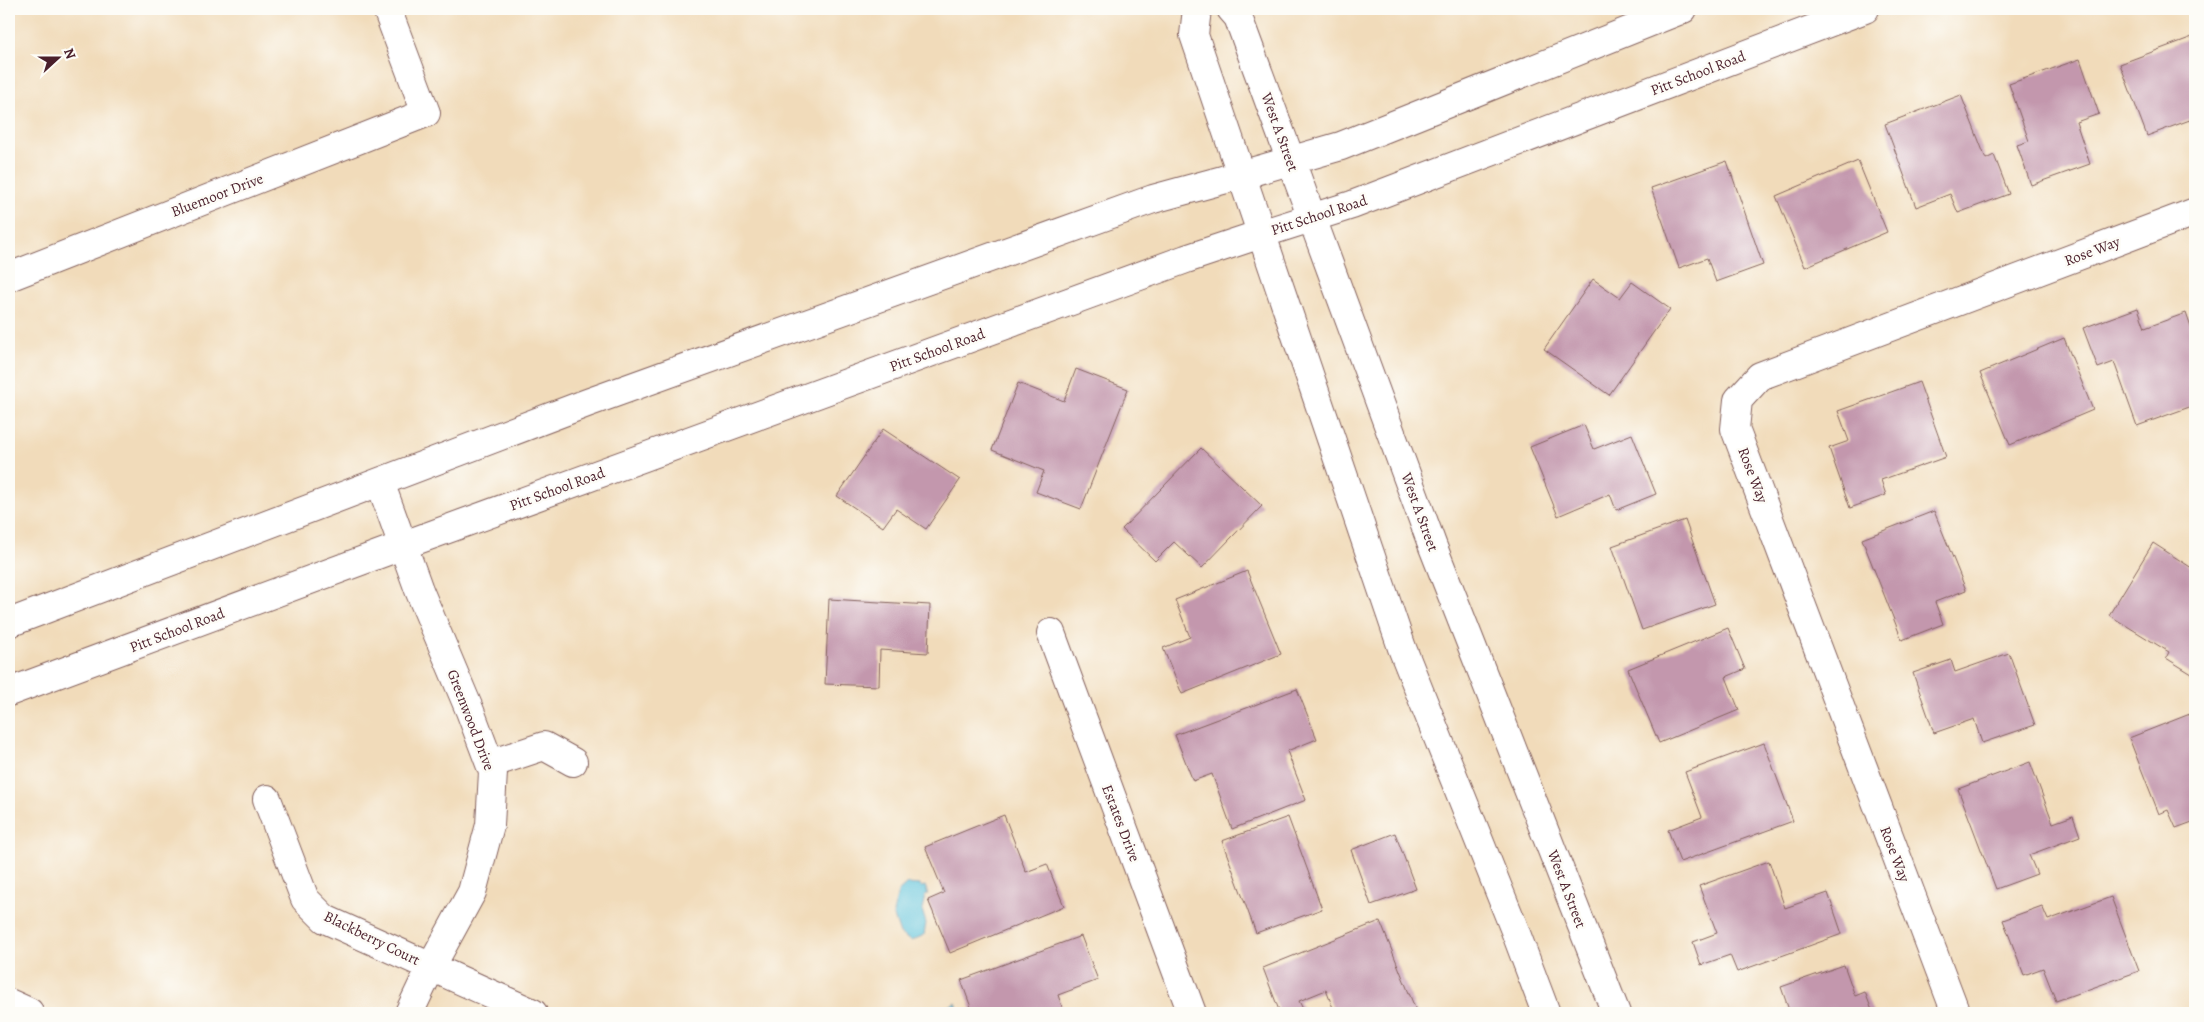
<svg xmlns="http://www.w3.org/2000/svg" width="2204" height="1022" font-family="Alegreya,serif">
<style>
.water{fill:#5dc3db;stroke:#547183}
.building{fill:#c397ad}
.lines{fill:none;stroke-linecap:round;stroke-linejoin:round}
.minor-casing{stroke:#84615d;stroke-width:30}
.major-casing{stroke:#84615d;stroke-width:30}
.minor{stroke:#fff;stroke-width:28}
.major{stroke:#fff;stroke-width:28}
.labels{text-anchor:middle;dominant-baseline:central;stroke-width:5;stroke-linejoin:round;paint-order:stroke}
.street-label{font-size:15px;fill:#4a1f2b;stroke:#fdfcf7}
</style>
<rect width="100%" height="100%" fill="#fdfcf7"/>
<filter id="ink" filterUnits="userSpaceOnUse"><feTurbulence type="fractalNoise" baseFrequency=".02" numOctaves="2"/><feDisplacementMap in="SourceGraphic" scale="10" xChannelSelector="R" yChannelSelector="G"/><feConvolveMatrix kernelMatrix="1 2 1 2 8 2 1 2 1" color-interpolation-filters="sRGB"/></filter>
<filter id="wash" filterUnits="userSpaceOnUse"><feTurbulence type="fractalNoise" baseFrequency=".0096" numOctaves="4" result="noise"/><feDisplacementMap in="SourceGraphic" scale="20" xChannelSelector="R" yChannelSelector="G"/><feGaussianBlur stdDeviation="1.12" result="paint"/><feColorMatrix in="noise" values="0 0 0 0 0 0 0 0 0 0 0 0 0 0 0 0 0 1.4 0 .05"/><feComposite in="paint" operator="in"/></filter>
<g filter="url(#wash)">
<rect width="100%" height="100%" fill="#f1dbba"/>
<path class="water" d="M907,884L920,885L921,887L925,886L928,894L925,895L922,910L926,923L924,935L911,941L900,934L893,913L898,892Z
M956,1003L960,1013H932Z"/>
<g id="blocks">
<path class="building" d="M2195,36V118L2147,136L2120,64Z
M2080,59L2099,114L2076,122L2090,164L2031,185L2017,145L2029,141L2009,84Z
M1961,95L1986,159L1994,155L2009,194L1958,213L1950,194L1916,207L1885,124Z
M1727,161L1763,265L1716,282L1707,258L1679,268L1651,188Z
M1858,161L1887,232L1805,267L1776,196Z
M1593,279L1620,298L1632,282L1670,309L1609,395L1544,349Z
M2138,308L2145,328L2186,313L2195,339V405L2137,426L2114,362L2098,368L2083,328Z
M2064,338L2093,410L2010,445L1980,373Z
M1076,369L1128,389L1081,509L1036,492L1044,471L992,450L1018,383L1064,401Z
M1919,382L1946,457L1881,480L1886,495L1850,508L1829,448L1849,441L1838,411Z
M1584,425L1594,449L1632,434L1656,494L1616,510L1610,494L1558,516L1530,447Z
M883,429L960,480L926,529L896,509L883,527L837,496Z
M1201,448L1262,506L1202,568L1174,542L1155,561L1122,529Z
M1934,511L1966,590L1935,602L1943,624L1902,640L1862,539Z
M1685,520L1715,604L1642,630L1612,546Z
M2153,543L2195,570V676L2166,658L2169,652L2109,615Z
M1247,571L1281,654L1182,694L1163,648L1190,637L1175,600Z
M829,599L930,605L928,653L880,650L879,686L825,684Z
M1728,628L1745,669L1726,677L1739,710L1659,743L1628,669Z
M2009,653L2035,725L1982,743L1974,719L1934,733L1913,673L1951,660L1955,672Z
M1297,689L1317,739L1287,751L1306,800L1232,829L1212,774L1193,781L1175,735Z
M2195,712V821L2176,828L2168,810L2159,814L2129,738Z
M1764,743L1793,821L1680,862L1668,830L1702,817L1685,772Z
M2030,762L2053,823L2073,816L2080,836L2029,855L2037,874L1996,889L1958,789Z
M1004,815L1026,872L1047,864L1064,906L950,953L928,900L944,893L925,847Z
M1288,817L1322,909L1256,933L1222,841Z
M1395,833L1416,889L1371,905L1351,850Z
M1769,861L1785,908L1828,893L1842,934L1737,972L1730,955L1701,965L1693,942L1717,933L1699,886Z
M2111,897L2139,971L2056,1001L2043,968L2024,975L2003,920L2042,906L2048,920Z
M1380,921L1417,1013H1335L1326,990L1299,1001L1305,1013H1280L1263,968Z
M1081,936L1098,980L1058,995L1064,1013H973L961,980Z
M1844,965L1855,996L1865,992L1873,1013H1790L1781,987Z
M2142,1009L2143,1013H2132Z"/>
</g>
</g>
<g filter="url(#ink)">
<use href="#blocks" fill-opacity="0" stroke="#84615d" stroke-width="1"/>
<g class="lines">
<defs>
<path id="minor" d="M9,277L426,113L387,9
M380,482L419,590L470,711L493,772L490,825L472,892L431,967L409,1013
M9,623L587,403L1153,199L1241,175
M1051,633L1192,1013
M9,692L404,545L1186,259L1261,234
M490,764L544,746L573,762
M267,799L305,899L325,919L533,1013
M9,1003L29,1012
M1956,1013L1735,429L1738,400L1760,376L2195,212"/>
<path id="major" d="M1197,9L1194,35L1402,648L1514,928L1546,1013
M1231,9L1238,17L1433,547L1616,1013
M1241,175L1341,146L1683,9
M1261,234L1352,205L1865,9"/>
</defs>
<use href="#minor" class="minor-casing"/>
<use href="#major" class="major-casing"/>
<use href="#minor" class="minor"/>
<use href="#major" class="major"/>
</g>
</g>
<g class="labels">
<g class="street-label">
<text transform="translate(1698 73) rotate(-21)">Pitt School Road</text>
<text transform="translate(1280 132) rotate(70)">West A Street</text>
<text transform="translate(217 195) rotate(-21)">Bluemoor Drive</text>
<text transform="translate(1319 215) rotate(-18)">Pitt School Road</text>
<text transform="translate(2092 251) rotate(-21)">Rose Way</text>
<text transform="translate(937 350) rotate(-20)">Pitt School Road</text>
<text transform="translate(1753 475) rotate(69)">Rose Way</text>
<text transform="translate(557 489) rotate(-20)">Pitt School Road</text>
<text transform="translate(1420 512) rotate(70)">West A Street</text>
<text transform="translate(177 630) rotate(-21)">Pitt School Road</text>
<text transform="translate(471 720) rotate(69)">Greenwood Drive</text>
<text transform="translate(1121 823) rotate(69)">Estates Drive</text>
<text transform="translate(1895 854) rotate(69)">Rose Way</text>
<text transform="translate(1567 889) rotate(69)">West A Street</text>
<text transform="translate(372 938) rotate(26)">Blackberry Court</text>
</g>
</g>
<rect width="2204" height="1022" fill="none" stroke="#fdfcf7" stroke-width="30"/>
<g transform="translate(58 58) rotate(69)" stroke="#fdfcf7" stroke-width="4" paint-order="stroke">
<path d="M0-4L9 19L0 12L-9 19Z" fill="#4a1f2b"/>
<text y="-8" font-size="14" font-weight="bold" text-anchor="middle" fill="#4a1f2b">N</text>
</g>
</svg>
